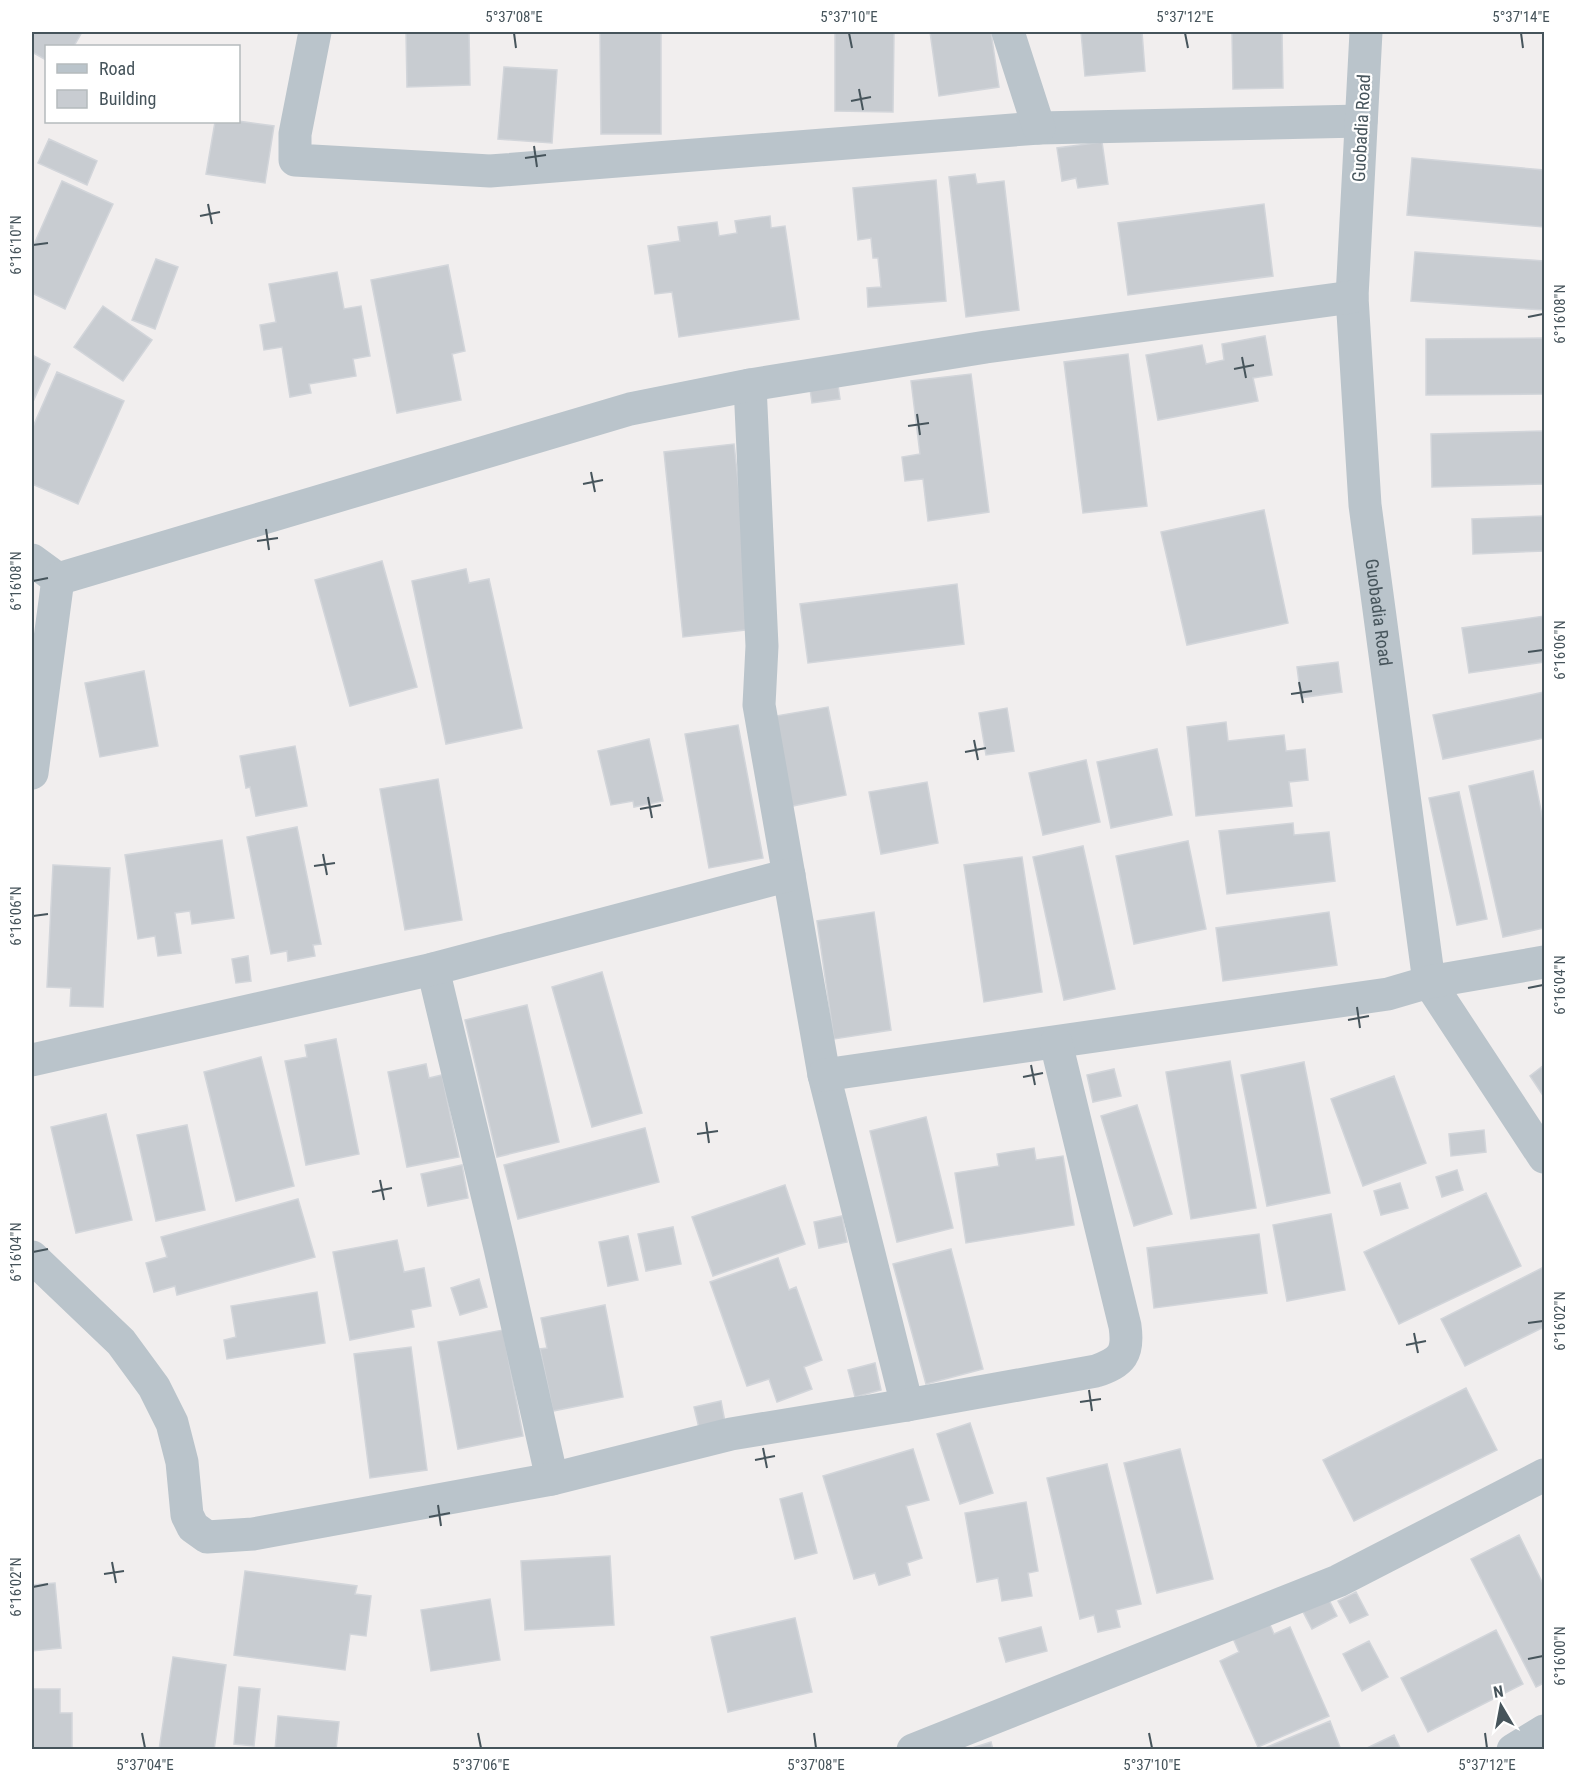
<svg xmlns="http://www.w3.org/2000/svg" width="1576" height="1781" font-family="'Roboto Condensed',sans-serif">
<style>
.building{fill:#c8ccd1;stroke:#d2d5da;stroke-width:1.5}
.lines{fill:none;stroke-linecap:round;stroke-linejoin:round}
.minor{stroke:#bac4cb;stroke-width:33}
.ticks{fill:none;stroke:#46545b;stroke-width:2}
.labels{text-anchor:middle;dominant-baseline:central;stroke-width:4.5;stroke-linejoin:round;paint-order:stroke}
.street-label{font-size:18px;fill:#46545b;stroke:#fff}
.neatline{fill:none;stroke:#46545b;stroke-width:2}
.ticks-label{font-size:15px;text-anchor:middle;fill:#46545b}
</style>
<rect width="100%" height="100%" fill="#f1eeee"/>
<path class="building" d="M32,32H82L74,46H46V60L32,52Z
M406,32H469L470,85L407,87Z
M600,32H661V134H601Z
M835,32H894L893,112L835,111Z
M930,32H991L999,87L939,96Z
M1081,32H1142L1145,71L1085,76Z
M1232,32H1282L1283,88L1233,89Z
M504,67L557,70L552,143L498,139Z
M238,121L274,126L265,183L206,174L215,122Z
M49,139L97,161L87,185L38,163Z
M1102,142L1108,184L1078,188L1076,178L1062,181L1057,148Z
M1412,158L1544,170V227L1407,215Z
M975,174L977,184L1004,181L1019,310L966,317L949,177Z
M936,180L946,301L868,307L867,288L881,287L878,258H873L871,238L858,240L853,188Z
M62,181L113,204L65,309L32,293V249Z
M1264,204L1273,276L1128,295L1118,223Z
M770,216L771,228L785,226L799,319L679,337L672,292L655,294L648,246L680,241L678,227L717,222L719,236L737,233L735,221Z
M1415,252L1544,261V310L1411,301Z
M156,259L178,267L155,329L132,320Z
M448,265L465,351L452,354L461,400L397,413L371,280Z
M337,272L344,309L361,306L370,356L353,359L356,376L309,384L311,393L290,397L282,347L264,350L260,325L276,322L269,284Z
M103,306L152,340L123,381L74,347Z
M1265,336L1272,375L1253,378L1258,401L1158,420L1146,355L1202,345L1206,364L1224,360L1222,344Z
M1544,338V394L1426,395V339Z
M1128,354L1147,506L1083,513L1064,362Z
M32,355L50,364L32,404Z
M57,372L124,401L78,504L32,484V429Z
M971,374L989,512L928,521L923,479L905,481L902,457L920,454L911,381Z
M837,378L840,399L812,403L809,382Z
M1544,431V484L1432,487L1431,434Z
M734,444L754,629L683,637L664,452Z
M1264,510L1288,623L1187,645L1161,532Z
M1544,516V551L1473,554L1472,519Z
M382,561L417,687L350,706L315,580Z
M466,569L469,583L489,579L522,728L446,744L412,581Z
M957,584L964,644L808,663L800,604Z
M1544,616V662L1469,673L1462,628Z
M1338,662L1342,692L1301,698L1297,667Z
M144,671L158,746L100,757L85,683Z
M1544,692V738L1443,759L1433,715Z
M828,707L846,795L788,807L770,717Z
M1007,708L1014,751L986,755L979,713Z
M1226,722L1228,741L1284,735L1286,751L1305,749L1308,780L1289,782L1292,806L1196,816L1187,727Z
M738,725L763,858L709,868L685,734Z
M649,739L663,801L634,807L633,801L611,805L598,751Z
M295,746L307,806L256,816L250,787L246,788L240,756Z
M1157,749L1172,815L1111,828L1097,762Z
M1086,760L1100,822L1043,835L1029,773Z
M1533,771L1544,825V928L1503,937L1469,786Z
M438,779L462,920L405,930L380,789Z
M927,782L938,843L881,854L869,792Z
M1459,792L1487,919L1457,925L1429,798Z
M1293,823L1294,835L1329,832L1335,881L1227,894L1219,831Z
M297,827L321,944L313,945L315,956L288,961L287,951L271,954L247,837Z
M222,840L234,918L192,924L190,911L175,913L181,953L158,956L155,936L138,939L125,855Z
M1188,841L1206,929L1134,944L1116,856Z
M1083,846L1115,989L1064,1000L1033,857Z
M1022,857L1042,992L984,1002L964,865Z
M53,865L110,868L103,1007L70,1006L71,988L47,987Z
M874,912L891,1030L834,1039L817,921Z
M1329,912L1337,965L1223,981L1216,928Z
M248,956L251,981L236,983L232,959Z
M602,972L642,1113L592,1127L552,987Z
M527,1005L559,1142L497,1157L465,1020Z
M336,1039L359,1154L306,1165L285,1061L307,1057L305,1045Z
M261,1057L294,1186L236,1201L204,1072Z
M1230,1061L1256,1208L1191,1219L1166,1072Z
M1304,1062L1330,1193L1267,1206L1241,1075Z
M426,1064L429,1078L442,1075L459,1157L407,1167L388,1072Z
M1544,1065V1097L1530,1076Z
M1114,1069L1121,1096L1093,1102L1087,1075Z
M1394,1076L1426,1163L1363,1186L1331,1099Z
M1137,1105L1172,1214L1134,1226L1101,1116Z
M106,1114L132,1220L76,1233L51,1127Z
M926,1117L953,1228L897,1242L870,1131Z
M187,1125L205,1210L156,1221L137,1135Z
M645,1128L659,1182L518,1219L504,1165Z
M1484,1130L1486,1152L1451,1156L1449,1134Z
M1034,1148L1036,1160L1063,1156L1074,1225L966,1243L955,1173L999,1166L997,1154Z
M462,1165L468,1198L428,1206L421,1174Z
M1457,1170L1463,1190L1442,1197L1436,1177Z
M1400,1183L1408,1208L1381,1215L1374,1191Z
M785,1185L805,1244L713,1276L692,1217Z
M1486,1193L1521,1266L1399,1324L1364,1252Z
M298,1199L315,1257L177,1295L175,1286L154,1292L146,1263L167,1257L161,1237Z
M1331,1214L1345,1290L1287,1301L1273,1225Z
M842,1216L847,1242L819,1248L814,1222Z
M673,1227L681,1264L646,1271L638,1234Z
M1259,1234L1267,1293L1154,1308L1147,1248Z
M628,1236L638,1280L608,1286L599,1242Z
M397,1240L404,1272L424,1268L431,1306L411,1310L414,1327L350,1340L333,1252Z
M951,1249L983,1369L926,1384L893,1264Z
M778,1258L789,1290L796,1287L822,1360L804,1367L812,1389L777,1402L769,1379L747,1386L710,1282Z
M1544,1267V1327L1465,1366L1441,1319Z
M479,1279L487,1307L460,1315L451,1288Z
M317,1292L325,1343L227,1359L224,1340L236,1337L231,1306Z
M605,1305L623,1397L553,1411L540,1349L547,1348L541,1318Z
M503,1330L523,1436L458,1449L438,1342Z
M411,1347L427,1470L370,1478L354,1354Z
M875,1363L881,1390L855,1397L848,1370Z
M1466,1388L1497,1450L1354,1521L1323,1460Z
M721,1401L725,1422L699,1428L694,1407Z
M970,1423L993,1493L960,1504L937,1434Z
M913,1449L929,1500L906,1506L922,1558L907,1563L910,1575L879,1585L875,1573L854,1579L823,1476Z
M1180,1449L1213,1579L1157,1593L1124,1463Z
M1107,1464L1141,1604L1116,1610L1120,1627L1098,1632L1094,1615L1080,1619L1047,1478Z
M802,1493L817,1553L795,1559L780,1499Z
M1026,1502L1038,1571L1028,1573L1032,1596L1002,1601L998,1578L977,1582L965,1513Z
M1519,1535L1544,1586V1683L1536,1687L1471,1559Z
M610,1556L614,1625L525,1630L521,1561Z
M245,1571L357,1586L355,1594L371,1596L366,1636L350,1634L345,1670L234,1655Z
M55,1583L61,1648L32,1651V1585Z
M1325,1592L1337,1616L1312,1629L1299,1604Z
M1356,1592L1368,1615L1350,1623L1338,1601Z
M490,1599L500,1660L431,1671L421,1610Z
M795,1618L812,1692L728,1712L711,1637Z
M1267,1618L1274,1634L1290,1627L1329,1716L1258,1747L1220,1661L1239,1652L1231,1634Z
M1041,1627L1047,1651L1006,1662L999,1638Z
M1496,1630L1523,1684L1428,1732L1401,1678Z
M1369,1641L1388,1677L1362,1691L1343,1654Z
M173,1657L226,1665L214,1750H159Z
M239,1687L260,1689L254,1746L234,1744Z
M32,1689H60V1713H72V1750H32Z
M278,1716L339,1722L336,1750H275Z
M1330,1721L1341,1750H1260Z
M1394,1735L1401,1750H1363Z
M991,1742L993,1750H966Z"/>
<g class="lines">
<g class="minor">
<path d="M315,32L295,134V160L490,171L1039,128L1361,121"/>
<path d="M1008,32L1039,128"/>
<path id="s1" d="M1366,32L1352,297L1365,505L1429,982L1544,1157"/>
<path d="M750,385L762,646L759,705L824,1075L907,1405"/>
<path d="M32,560L58,579"/>
<path d="M32,773L58,579L630,409L750,385L986,347L1352,297"/>
<path d="M433,969L500,1248L552,1479"/>
<path d="M32,1060L433,969L789,875"/>
<path d="M824,1075L1388,994L1429,982L1544,962"/>
<path d="M32,1257L121,1342L154,1387L172,1423L182,1462L187,1515L193,1527L207,1537L253,1534L552,1479L731,1434L907,1405L1096,1371C1122,1362 1129,1354 1125,1326L1056,1043"/>
<path d="M913,1750L1338,1581L1544,1475"/>
<path d="M1513,1750L1544,1731"/>
</g>
</g>
<path class="ticks" d="M514,33L516,48M849,33L852,48M1185,33L1188,48M1521,33L1523,48M859,89L863,110M851,101L871,97M534,146L537,167M525,158L546,155M208,204L212,224M200,216L220,212M33,245L48,243M1528,317L1543,314M1242,357L1246,378M1234,369L1254,365M917,414L920,435M908,426L929,423M591,472L595,492M583,484L603,480M266,529L269,550M257,541L278,538M33,581L48,578M1528,652L1543,650M1299,682L1303,703M1291,694L1312,691M974,740L978,760M965,752L986,748M648,797L652,818M640,809L661,805M323,854L327,875M314,866L335,863M33,916L48,914M1528,988L1543,985M1357,1007L1360,1028M1348,1020L1369,1016M1031,1065L1035,1085M1023,1077L1043,1073M706,1122L709,1143M697,1134L718,1131M380,1180L384,1200M372,1192L392,1188M33,1252L48,1249M1528,1323L1543,1321M1414,1333L1418,1353M1406,1345L1426,1341M1089,1390L1092,1411M1080,1402L1101,1399M763,1448L767,1468M755,1460L775,1456M438,1505L441,1526M429,1517L450,1513M112,1562L116,1583M104,1574L124,1571M33,1587L48,1584M1528,1659L1543,1656M142,1733L145,1748M478,1733L481,1748M814,1733L816,1748M1149,1733L1152,1748M1485,1733L1487,1748"/>
<g class="labels">
<g class="street-label">
<text transform="translate(1361 128) rotate(-87)">Guobadia Road</text>
<text stroke="none"><textPath href="#s1" startOffset="582">Guobadia Road</textPath></text>
</g>
</g>
<rect width="1576" height="1781" fill="none" stroke="#ffffff" stroke-width="66"/>
<rect x="45" y="45" width="195" height="78" fill="#ffffff" stroke="#b5bbbd" stroke-width="1.5"/>
<rect x="57" y="64" width="30" height="9" fill="#bac4cb" stroke="#b5bbbd" stroke-width="1.5"/>
<text x="99" y="75" font-size="18" fill="#46545b">Road</text>
<rect x="57" y="90" width="30" height="18" fill="#c8ccd1" stroke="#b5bbbd" stroke-width="1.5"/>
<text x="99" y="105" font-size="18" fill="#46545b">Building</text>
<g transform="translate(1501 1706) rotate(350)" stroke="#ffffff" stroke-width="4.5" paint-order="stroke">
<path d="M0-4.5L10 22L0 15L-10 22Z" fill="#46545b"/>
<text y="-9" font-size="16" font-weight="bold" text-anchor="middle" fill="#46545b">N</text>
</g>
<rect x="33" y="33" width="1510" height="1715" class="neatline"/>
<g class="ticks-label">
<text x="514" y="22">5°37'08"E</text>
<text x="849" y="22">5°37'10"E</text>
<text x="1185" y="22">5°37'12"E</text>
<text x="1521" y="22">5°37'14"E</text>
<text transform="translate(16 245) rotate(-90)" y="5">6°16'10"N</text>
<text transform="translate(1560 314) rotate(-90)" y="5">6°16'08"N</text>
<text transform="translate(16 581) rotate(-90)" y="5">6°16'08"N</text>
<text transform="translate(1560 650) rotate(-90)" y="5">6°16'06"N</text>
<text transform="translate(16 916) rotate(-90)" y="5">6°16'06"N</text>
<text transform="translate(1560 985) rotate(-90)" y="5">6°16'04"N</text>
<text transform="translate(16 1252) rotate(-90)" y="5">6°16'04"N</text>
<text transform="translate(1560 1321) rotate(-90)" y="5">6°16'02"N</text>
<text transform="translate(16 1587) rotate(-90)" y="5">6°16'02"N</text>
<text transform="translate(1560 1656) rotate(-90)" y="5">6°16'00"N</text>
<text x="145" y="1770">5°37'04"E</text>
<text x="481" y="1770">5°37'06"E</text>
<text x="816" y="1770">5°37'08"E</text>
<text x="1152" y="1770">5°37'10"E</text>
<text x="1487" y="1770">5°37'12"E</text>
</g>
</svg>
